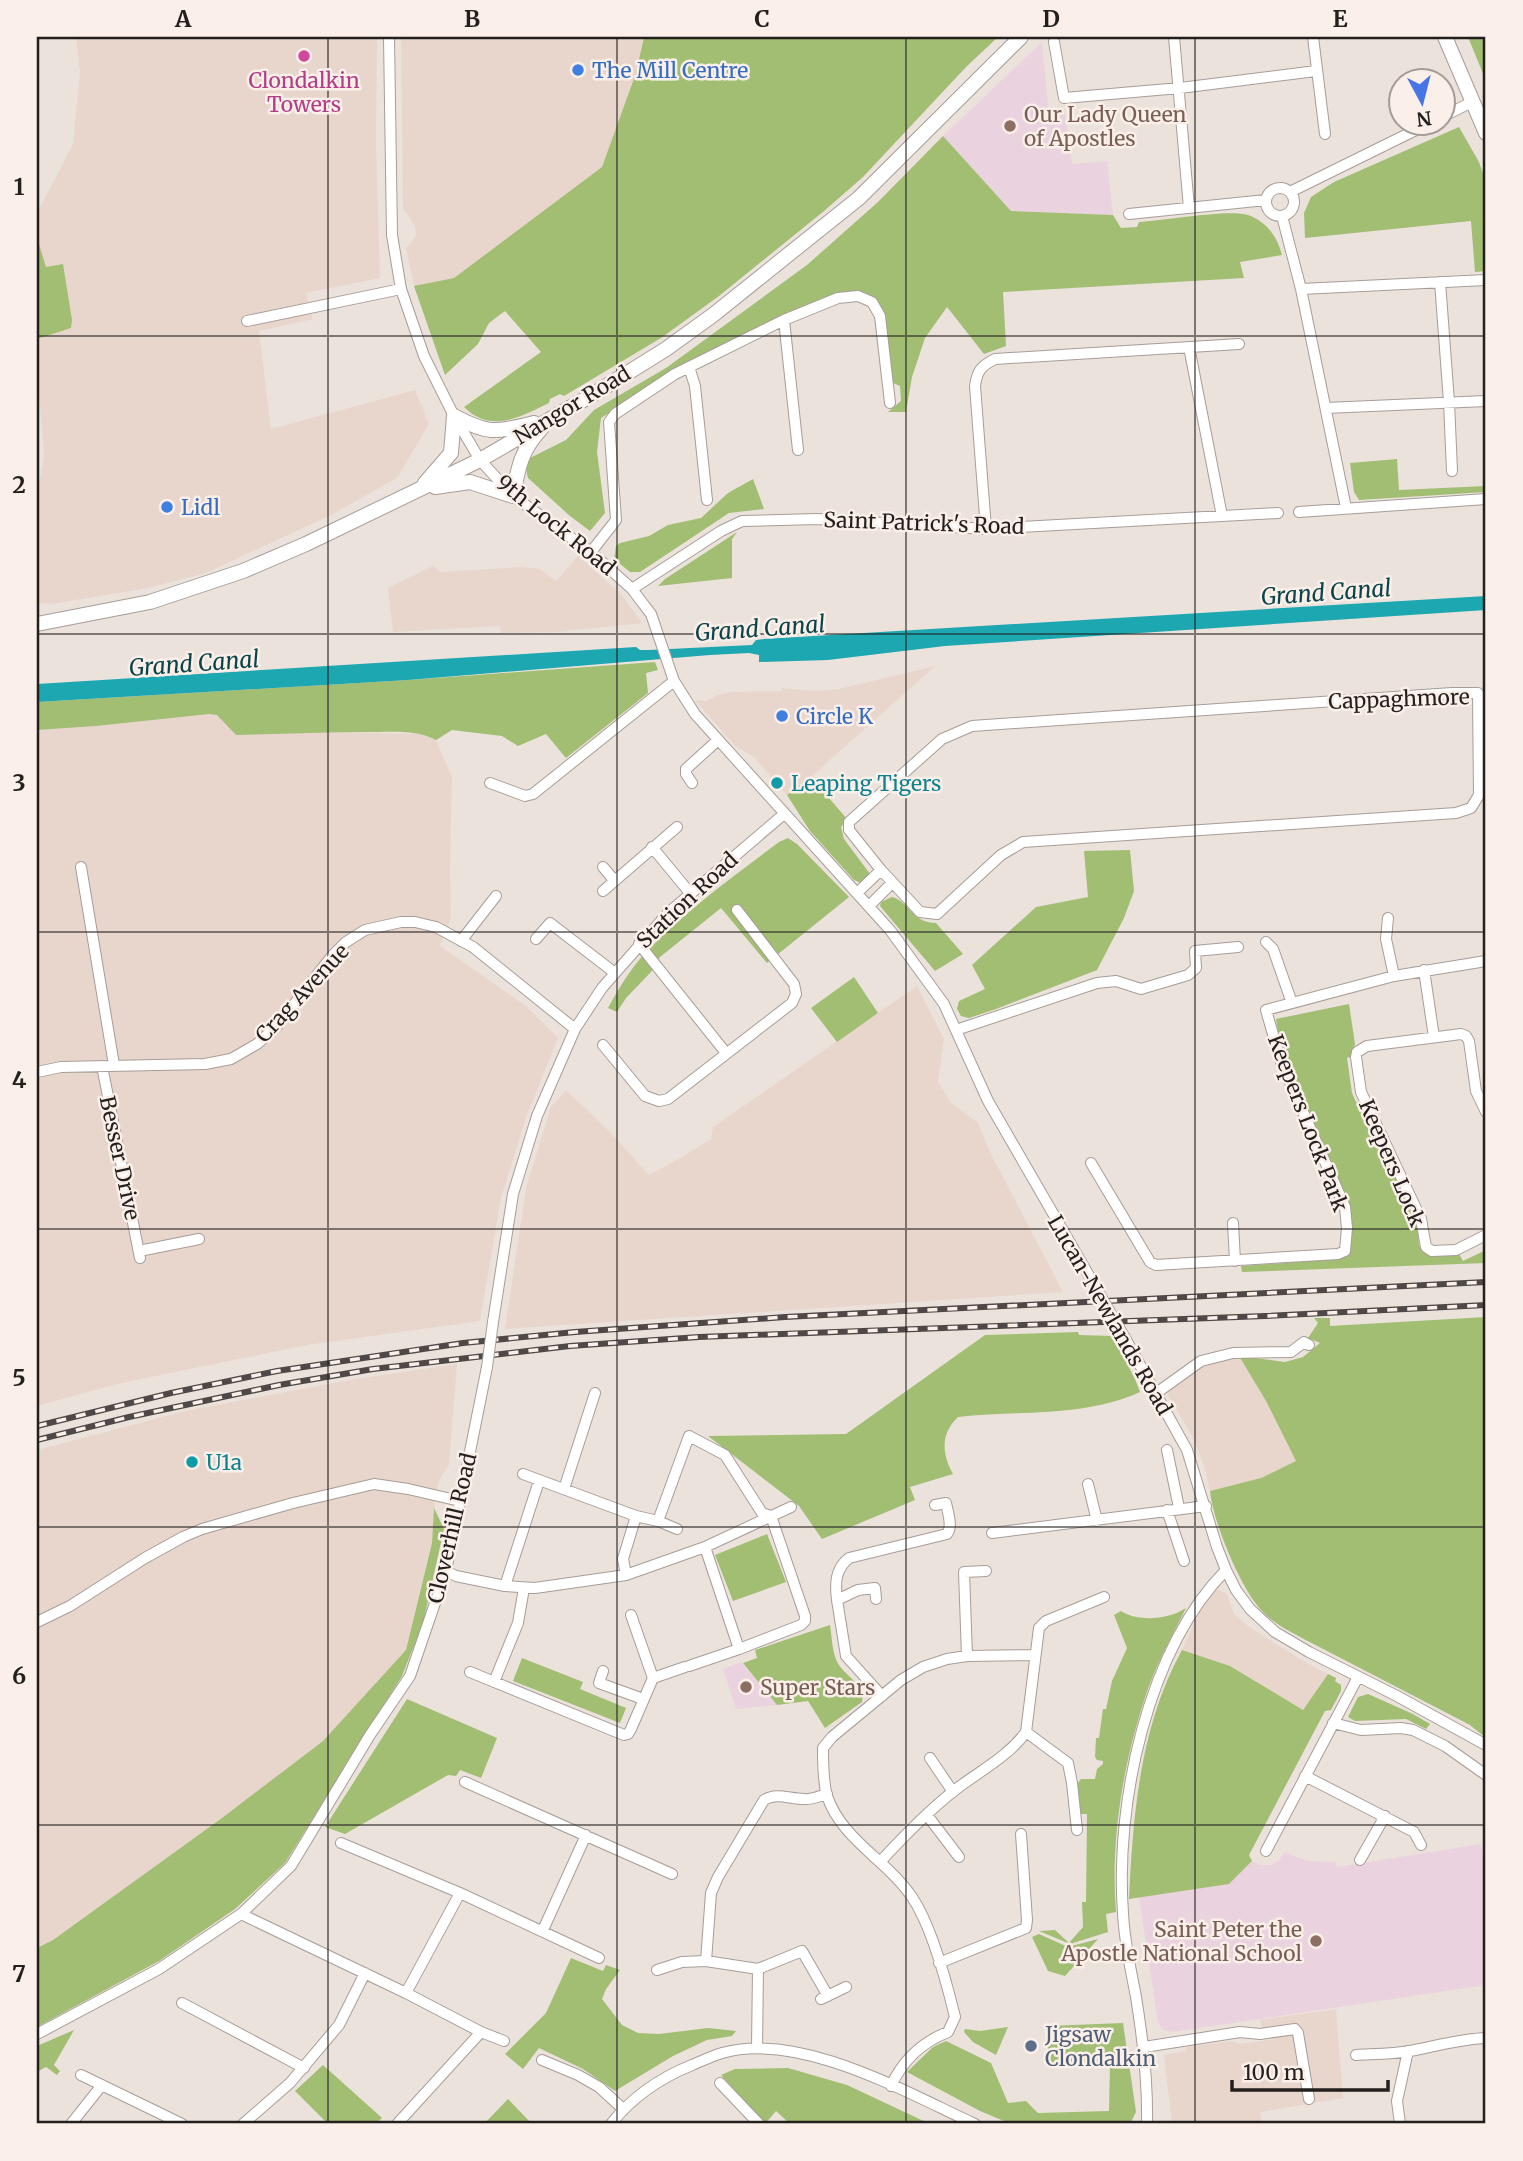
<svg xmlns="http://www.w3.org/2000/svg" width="1523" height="2161" font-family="Merriweather,serif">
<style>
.built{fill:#e8d6cd}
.education{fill:#ead3de}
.green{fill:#a1be73}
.water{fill:#1ca7b1}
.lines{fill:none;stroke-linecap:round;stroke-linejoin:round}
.minor-casing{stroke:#a79d98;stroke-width:12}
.major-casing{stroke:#a79d98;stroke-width:16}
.minor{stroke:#fff;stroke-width:10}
.major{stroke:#fff;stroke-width:14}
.rail-casing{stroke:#4e4946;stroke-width:6}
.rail{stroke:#faefe9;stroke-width:3.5;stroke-dasharray:10;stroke-linecap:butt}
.minor-bridge-casing{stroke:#a79d98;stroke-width:12;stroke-linecap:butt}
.minor-bridge{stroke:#fff;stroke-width:10}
.grid{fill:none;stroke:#231f1d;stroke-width:2;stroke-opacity:0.55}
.hotel-dot{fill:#d1479c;stroke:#faefe9;stroke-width:2.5}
.shop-dot{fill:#3f7fe0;stroke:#faefe9;stroke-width:2.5}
.education-dot{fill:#8d6e63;stroke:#faefe9;stroke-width:2.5}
.culture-dot{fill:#0f9aa8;stroke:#faefe9;stroke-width:2.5}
.service-dot{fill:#5c6f8a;stroke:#faefe9;stroke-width:2.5}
.labels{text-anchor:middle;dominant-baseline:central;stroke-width:5;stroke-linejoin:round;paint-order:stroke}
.shop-label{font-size:21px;fill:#366cbe;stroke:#faefe9;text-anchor:start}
.hotel-label{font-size:21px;fill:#b23c85;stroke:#faefe9}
.education-label{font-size:21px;fill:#785e54;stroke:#faefe9;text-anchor:start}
.street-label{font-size:21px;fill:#231f1d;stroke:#faefe9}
.culture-label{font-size:21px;fill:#0d838f;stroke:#faefe9;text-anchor:start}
.service-label{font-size:21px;fill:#4e5e75;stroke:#faefe9;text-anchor:start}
.water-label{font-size:23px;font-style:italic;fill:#0c4549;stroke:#faefe9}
.neatline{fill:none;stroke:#231f1d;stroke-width:2.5}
.grid-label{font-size:23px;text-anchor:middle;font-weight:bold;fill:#231f1d}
</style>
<rect width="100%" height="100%" fill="#ece2dc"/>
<path class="built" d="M76,37H377L376,141L380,278L306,293L313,319L259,331L271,429L415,390L429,424L397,478L331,515L206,573L148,588L51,604L37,603V497L44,456L37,367V213L73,144L80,72Z
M401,37H644L636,73L602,167L454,278L414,286L406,248L416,236L415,226L403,208Z
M578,556L621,594L642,623L557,632L501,633L500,626L393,632L388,588L433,566L440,572L521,567L540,569L556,581Z
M935,666L811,777L787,795L754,757L735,746L695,700L706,701L718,695L732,692L782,691L780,688L816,691L839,689Z
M209,713L333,732L419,734L436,740L452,777L450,869L451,918L440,946L526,1006L558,1038L526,1118L501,1198L480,1321L307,1345L117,1384L37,1406V730L96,726Z
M917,986L944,1039L938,1082L951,1103L978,1123L991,1154L1063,1292L505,1329L526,1188L551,1107L566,1090L612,1134L649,1175L682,1157L711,1139L713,1127Z
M1239,1356L1266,1401L1296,1461L1261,1478L1210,1491L1206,1472L1193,1438L1168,1395L1170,1388L1197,1369L1210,1363Z
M457,1364L449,1465L439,1480L434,1508L432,1542L406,1650L323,1741L222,1818L53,1940L37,1948V1450L185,1411L355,1379Z
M1217,1589L1227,1594L1234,1614L1248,1626L1300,1659L1328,1674L1303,1710L1230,1666L1182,1650L1200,1611Z
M1336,2009L1343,2098L1260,2112L1262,2124H1172L1164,2055L1186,2051V2047L1232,2041L1240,2044L1276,2039L1275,2028H1262L1260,2020Z"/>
<path class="education" d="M1042,42L1049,116L1065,114L1072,164L1107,161L1113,215L1011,211L943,136Z
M741,1662L777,1705L736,1709L723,1669Z
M1481,1844L1486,1877V1985L1173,2032L1163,2030L1158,2023L1139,1897L1229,1884L1252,1861L1260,1865H1270L1279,1861L1284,1852L1308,1861L1335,1862L1337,1867Z"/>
<path class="green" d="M644,37H998L967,66L863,177L824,211L719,296L661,338L564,396L560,394L550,399L549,403C520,417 491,434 464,407L541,352L505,311L489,323L478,344L445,375L414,286L454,278L602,167L636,73Z
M1468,37H1486V81Z
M1459,127L1479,162L1486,182V271L1475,272L1471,221L1305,238L1304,213L1311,197L1334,182Z
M943,136L1011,211L1113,215L1121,228L1137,227L1139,222C1162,221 1230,209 1248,215C1267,222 1277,236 1282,255L1240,262L1244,278L1003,292L1006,346L984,354L947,307L925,338L912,377L906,412H888L901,401L900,386L893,383L891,377L884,312L867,295L850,296L687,364L601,418L597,452L605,513L590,531L570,516L528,478L525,465L530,458L566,440L594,410L666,368L807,265L878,202Z
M37,238L46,267L63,264L72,320L71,328L37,339Z
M1397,459L1399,490L1486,486V492L1359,500L1354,492L1350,463Z
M753,479L764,509L729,513L640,572H630L614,559L616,546L620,543L649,536L668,525L701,518L728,493Z
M737,532L732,539V578L658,586L665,579Z
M655,662L658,670L646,673L648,693L566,758L546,734L518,746L502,736L452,730L436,740C416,729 389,732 367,732C323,732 280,734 236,735L217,715L209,714L96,726L37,730V702L408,680Z
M811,777L847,819L841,827L844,839L870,874L861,883L854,880L810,831L787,795Z
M788,838L797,844L849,897L767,963L721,908L660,957L651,972L626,998L617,1012L608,1008C620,986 634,963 652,946C691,907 735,875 779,842Z
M1130,850L1134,891L1124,918L1097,970L996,1009L969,1018L961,1016L957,1009L959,1001L985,989L972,965L1036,907L1088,897L1084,851Z
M892,897C910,902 912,923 936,923L963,954L935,971L880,906L881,902Z
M854,977L878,1013L837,1042L811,1008Z
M1349,1004L1355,1044L1350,1057L1347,1058L1352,1093L1356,1102H1359L1417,1222L1419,1245L1425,1253L1435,1256L1459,1254L1463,1261L1486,1250V1263L1242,1272L1241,1266L1339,1259L1350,1231L1282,1055L1276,1019Z
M1486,1317V1738L1470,1725L1300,1637C1287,1630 1273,1623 1263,1612C1241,1590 1213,1522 1210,1491L1261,1478L1296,1461L1266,1401L1239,1356L1285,1362L1303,1357L1320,1343L1308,1338L1318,1323L1314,1318H1330V1326Z
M1078,1332L1079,1335L1113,1336L1135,1379L1140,1392C1083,1418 1018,1410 958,1417C940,1434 942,1454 953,1474L910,1487L915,1500L822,1539L799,1506L708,1436L846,1434L985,1335Z
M434,1508L444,1529L423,1623L402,1676L285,1863L235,1909L159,1961L37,2027V1948L53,1940L222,1818L323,1741L406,1650L432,1543Z
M767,1534L786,1582L733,1601L715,1555Z
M1186,1608C1173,1634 1159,1659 1149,1686C1124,1757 1110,1837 1116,1912L1106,1914L1108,1932L1070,1944L1039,1931L1055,1930L1069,1943L1083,1927L1082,1902H1086L1087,1814H1081L1077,1810L1078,1783L1081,1779H1095L1097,1769L1103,1764V1761L1097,1760L1095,1757L1096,1738H1099L1103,1709H1106L1112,1681L1127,1648L1114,1615L1121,1611C1138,1622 1168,1620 1186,1608Z
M830,1625C832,1637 832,1655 839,1665C847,1677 866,1686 862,1702L825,1728L808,1701L777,1705L743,1663L757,1658L755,1650Z
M1182,1650L1230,1666L1303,1710L1328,1674L1336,1678L1335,1681L1341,1685V1691L1331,1710L1325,1711L1249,1855L1252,1861L1229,1884L1129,1899C1133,1814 1140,1726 1182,1650Z
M522,1658L583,1682L580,1689L626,1708L620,1723L513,1681Z
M1368,1694L1413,1714L1430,1724L1426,1729L1406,1719L1355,1721L1348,1717L1358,1697Z
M407,1699L497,1738L481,1778L460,1770L456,1776L448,1775L345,1834L325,1827Z
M1039,1934L1068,1947L1098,1939L1065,1976L1048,1971L1032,1937Z
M571,1958L603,1971L606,1965L620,1970L606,1989L602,1999L622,2025L638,2033L659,2034L708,2028L736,2031L732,2036L707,2040L673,2056L615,2091L583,2069L539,2048L523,2069L505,2054L546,2013Z
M1123,2023L1136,2112L1130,2124H1011L980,2111L907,2072L933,2047L946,2041L991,2063L1008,2103L1026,2101L1038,2113L1109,2111L1110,2063L1048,2064V2026Z
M1008,2027L996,2055L973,2042L964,2032L965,2029L980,2031Z
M74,2030L54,2065L60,2071L57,2075L46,2067L37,2072V2046Z
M323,2065L382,2118L375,2124H328L295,2091Z
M788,2068L847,2085L930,2124H790L776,2111L765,2124L721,2075L735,2069Z
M508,2099L532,2124H484Z"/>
<path class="water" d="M1486,596V610L945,646L828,660L759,662V655L749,653L710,655L408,680L37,702V684L636,647L640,650H649L752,645L756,640L764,639Z"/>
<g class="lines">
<defs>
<path id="minor" d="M389,37L392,235L401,289L424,356L454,416L480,460L513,496L591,552L632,589L641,601L651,614L674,681L695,714L890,930L944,1004L988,1101L1095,1286
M1174,37L1189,208
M1313,37L1325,134
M1054,42L1064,98L1180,88L1316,71
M1442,117L1474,101
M1266 202a14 14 0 1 1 28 0a14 14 0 1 1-28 0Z
M1290,192L1432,122
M1129,214L1266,200
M1282,216L1301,289L1346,508
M1440,282L1449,402L1452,471
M1301,289L1486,280
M784,320L798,450
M247,321L401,289
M1189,347L1222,516
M689,367L695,386L707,500
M1326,408L1486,401
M1299,512L1486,499
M986,529L975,386C977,371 981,366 995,359L1239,344
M591,552L616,520L609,422L615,414L675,374L784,320L838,298L858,296L872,302L880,316L890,403
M632,589L721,531L742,521L817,519L986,529L1278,513
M1452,693H1478L1479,795L1471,808L1456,813L1023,842L1001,855L937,914L920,912L881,870L849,830V822L942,739L972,726Z
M490,783L525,796L533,794L674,681
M692,783L686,774V769L718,740
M652,847L690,893
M81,867L114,1065
M603,867L614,880
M603,891L677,827
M857,893L881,870
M869,906L892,883
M1388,918L1386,939L1394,976
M536,939L550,923L615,973
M461,941L496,896
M1266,942L1273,949L1292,1003
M639,944L726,1053
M1424,970L1434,1037
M956,1030L1097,983L1116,981L1141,989L1188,975L1196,968L1195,951L1238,947
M603,1045L645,1096L659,1101L668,1099L792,1003L796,994L794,984L737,910
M102,1066L140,1258
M37,1072L61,1067L205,1064L231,1059L257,1044L277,1026L332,956L346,942L365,930L401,922H415L436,927L473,947L575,1029
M1486,1112L1476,1091L1469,1041L1466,1036L1461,1034L1367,1046L1357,1052L1356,1057L1361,1092L1421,1219L1426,1247L1432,1251L1456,1250L1486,1235
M1091,1163L1150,1262L1156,1265L1338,1254L1345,1251L1347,1228L1345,1207L1281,1062L1266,1010L1394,976L1486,961
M1233,1223L1235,1261
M139,1251L199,1239
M493,1322L513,1194L537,1116L575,1029L602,988L668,913L784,814
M1125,1338L1187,1450L1217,1547L1226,1570L1236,1590L1250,1609L1275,1632L1309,1652L1397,1696L1486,1745
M1155,1394L1201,1361L1233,1353L1291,1352L1304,1342L1309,1345
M1167,1450L1179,1508
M523,1474L636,1516L623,1559L626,1575
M1088,1484L1097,1521
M564,1489L595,1393
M1167,1510L1184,1561
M636,1516L658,1521L677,1529
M658,1521L689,1436L725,1455L762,1513L771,1516L805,1616V1621L801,1625L739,1649L705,1547
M992,1533L1206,1506
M446,1571L456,1576L505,1586L535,1588L626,1575L705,1547L791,1507
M505,1586L539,1481
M876,1599L875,1588L858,1590L837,1600L846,1656L882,1696
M837,1600C835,1584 835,1569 849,1558L947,1534C953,1527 948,1513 946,1503L935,1505
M631,1615L653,1678L685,1667
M37,1622L70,1606L145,1558L183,1537L202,1529L293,1503L374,1484L408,1489L460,1501
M967,1656L964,1572L986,1571
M689,1666L739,1649
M603,1671L599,1683L643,1699
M470,1672L624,1735L628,1734L631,1729L653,1678
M494,1682L518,1623L524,1588
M1333,1723L1361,1730L1401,1728L1413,1730L1445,1746L1486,1775
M1026,1732L1068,1763L1072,1783L1077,1830
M930,1758L953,1792
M1305,1776L1414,1832L1421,1845
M465,1782L672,1874
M927,1815L959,1857
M341,1843L460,1893L599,1958
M1266,1851L1358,1677
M1360,1860L1385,1816
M880,1862C903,1837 928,1811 955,1790C978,1772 1008,1757 1026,1732L1039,1628L1046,1621L1104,1597
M241,1914L406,1993L481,2032L504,2041
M543,1930L586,1835
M706,1961L711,1893L718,1877L764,1800C777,1792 789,1799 804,1799C811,1800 819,1796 827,1794
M939,1963L1026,1928L1027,1920L1021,1834
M657,1970L682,1962L706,1961L758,1969L802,1951L828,1996
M406,1993L460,1893
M821,1999L846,1987
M182,2003L304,2068
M37,2034L159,1969L241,1914L291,1866L370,1735L410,1676L446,1571L487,1367
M1144,2047L1240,2032L1260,2034L1295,2029L1298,2033L1309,2099
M757,2048L758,1969
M1356,2055C1373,2054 1393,2054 1410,2051C1436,2046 1460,2039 1486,2038
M542,2060L578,2075L599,2087L623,2109
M81,2075L182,2124
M720,2083L759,2124
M891,2086C903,2060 922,2042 948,2032L955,2017C947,1984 931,1925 912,1897C887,1860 842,1840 827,1796C823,1782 823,1762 823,1748L832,1737L901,1680L923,1667L947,1659L967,1656L1034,1655
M71,2124L102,2085
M243,2124L290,2083L339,2025L365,1973
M397,2124L481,2032
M611,2124C632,2097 660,2078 692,2065C702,2061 712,2056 722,2053C800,2031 905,2092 975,2124
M1147,2124C1148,2081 1143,2040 1136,1997C1131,1970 1124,1941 1123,1913C1115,1804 1147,1650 1226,1570
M1400,2124L1397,2101L1408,2051"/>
<path id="major" d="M1445,37L1486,133
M425,483L451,453L454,416C489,435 496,432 534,423
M435,487L470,482L513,496C518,468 521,450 541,429
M37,624L150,602L243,571L306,544L480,460L597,392L666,349L713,315L859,198L1021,37"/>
</defs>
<use href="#minor" class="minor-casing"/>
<use href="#major" class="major-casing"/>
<use href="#minor" class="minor"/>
<use href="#major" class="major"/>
<defs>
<path id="rail" d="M37,1426L171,1393L277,1371L463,1343L575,1332L785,1317L1486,1282
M37,1440L129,1417L279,1385L373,1369L570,1346L699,1337L1265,1316L1486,1305"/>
</defs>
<use href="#rail" class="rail-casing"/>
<use href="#rail" class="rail"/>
<defs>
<path id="minor-bridge" d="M1095,1286L1125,1338
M487,1367L493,1322"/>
</defs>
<use href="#minor-bridge" class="minor-bridge-casing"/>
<use href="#minor-bridge" class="minor-bridge"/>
</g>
<path class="grid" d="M328,37V2124M617,37V2124M906,37V2124M1195,37V2124M37,336H1486M37,634H1486M37,932H1486M37,1229H1486M37,1527H1486M37,1825H1486"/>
<circle class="hotel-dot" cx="304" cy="56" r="7"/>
<g class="shop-dot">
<circle cx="578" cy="70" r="7"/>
<circle cx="167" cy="507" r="7"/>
<circle cx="782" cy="716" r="7"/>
</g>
<g class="education-dot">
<circle cx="1010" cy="126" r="7"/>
<circle cx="746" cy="1687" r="7"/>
<circle cx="1316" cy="1941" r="7"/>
</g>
<g class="culture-dot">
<circle cx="777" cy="783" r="7"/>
<circle cx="192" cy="1462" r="7"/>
</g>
<circle class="service-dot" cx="1031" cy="2046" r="7"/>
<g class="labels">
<g class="shop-label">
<text x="592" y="70">The Mill Centre</text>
<text x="181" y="507">Lidl</text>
<text x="796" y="716">Circle K</text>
</g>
<g class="hotel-label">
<text x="304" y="80">Clondalkin<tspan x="304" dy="24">Towers</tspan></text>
</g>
<g class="education-label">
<text x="1024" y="114">Our Lady Queen<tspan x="1024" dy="24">of Apostles</tspan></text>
<text x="760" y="1687">Super Stars</text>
<text x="1302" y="1929" text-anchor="end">Saint Peter the<tspan x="1302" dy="24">Apostle National School</tspan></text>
</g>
<g class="street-label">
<text transform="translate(572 405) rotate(-31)">Nangor Road</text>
<text transform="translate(924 523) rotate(2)">Saint Patrick's Road</text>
<text transform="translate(556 525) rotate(39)">9th Lock Road</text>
<text transform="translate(1399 699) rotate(-2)">Cappaghmore</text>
<text transform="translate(687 900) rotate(-43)">Station Road</text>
<text transform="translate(302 993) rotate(-47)">Crag Avenue</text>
<text transform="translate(1308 1123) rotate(69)">Keepers Lock Park</text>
<text transform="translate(120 1158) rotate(78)">Besser Drive</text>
<text transform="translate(1392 1163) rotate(67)">Keepers Lock</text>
<text transform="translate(1110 1315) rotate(60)">Lucan-Newlands Road</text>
<text transform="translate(452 1528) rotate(-77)">Cloverhill Road</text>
</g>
<g class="culture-label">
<text x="791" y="783">Leaping Tigers</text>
<text x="206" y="1462">U1a</text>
</g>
<g class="service-label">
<text x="1045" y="2034">Jigsaw<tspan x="1045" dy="24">Clondalkin</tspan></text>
</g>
<g class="water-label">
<text transform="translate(1326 592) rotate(-4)">Grand Canal</text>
<text transform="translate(760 628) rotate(-4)">Grand Canal</text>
<text transform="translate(194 663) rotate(-4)">Grand Canal</text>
</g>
</g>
<rect width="1523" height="2161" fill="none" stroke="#faefe9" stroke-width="77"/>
<g transform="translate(1422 102) rotate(173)"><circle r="33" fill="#faefe9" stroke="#a49c97" stroke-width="2"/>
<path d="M0-5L12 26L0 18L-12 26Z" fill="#4775e6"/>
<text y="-10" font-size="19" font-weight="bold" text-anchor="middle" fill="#231f1d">N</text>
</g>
<path d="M1232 2080v10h156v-10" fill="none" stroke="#231f1d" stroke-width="3.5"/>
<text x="1243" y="2080" font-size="21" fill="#231f1d" stroke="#faefe9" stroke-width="5" paint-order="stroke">100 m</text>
<rect x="38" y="38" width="1446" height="2084" class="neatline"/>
<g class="grid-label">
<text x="183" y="27">A</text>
<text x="472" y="27">B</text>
<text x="762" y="27">C</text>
<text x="1051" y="27">D</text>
<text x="1340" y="27">E</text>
<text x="19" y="195">1</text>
<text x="19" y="493">2</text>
<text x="19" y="791">3</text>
<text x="19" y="1088">4</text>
<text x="19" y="1386">5</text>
<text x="19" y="1684">6</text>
<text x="19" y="1982">7</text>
</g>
</svg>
